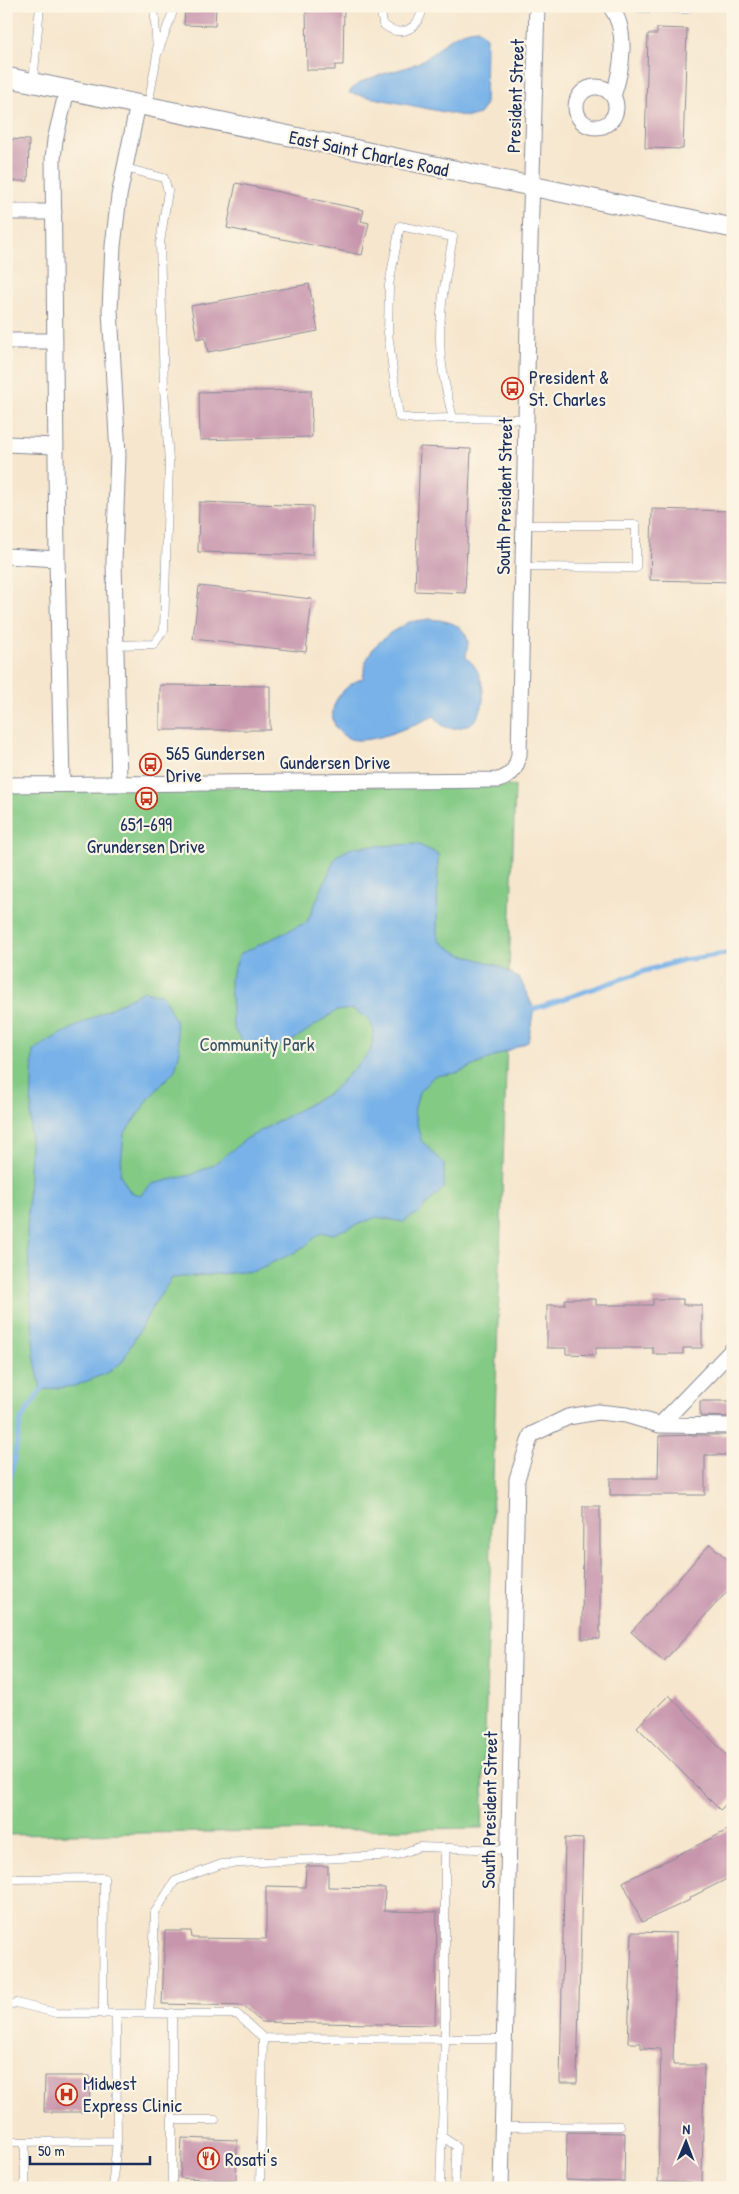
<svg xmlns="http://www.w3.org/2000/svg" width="739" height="2194" font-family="'Patrick Hand',sans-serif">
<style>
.green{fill:#83ca85;stroke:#4f7c72}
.water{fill:#78b2e8;stroke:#4a70a3}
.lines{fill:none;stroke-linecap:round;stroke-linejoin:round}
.stream{stroke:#78b2e8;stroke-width:5}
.building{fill:#c796ad}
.service-casing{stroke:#888a96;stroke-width:9}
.minor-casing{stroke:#888a96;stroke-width:17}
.tertiary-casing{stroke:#888a96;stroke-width:21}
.service{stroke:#fff;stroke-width:8}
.minor{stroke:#fff;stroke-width:15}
.tertiary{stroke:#fff;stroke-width:19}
.labels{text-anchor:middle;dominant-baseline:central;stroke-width:4.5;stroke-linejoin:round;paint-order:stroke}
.street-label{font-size:19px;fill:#1b2f5e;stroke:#fcf5e5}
.poi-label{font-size:19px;fill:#1b2f5e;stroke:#fcf5e5;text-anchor:start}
.park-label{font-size:19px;fill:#355668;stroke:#fcf5e5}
</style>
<rect width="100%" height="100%" fill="#fcf5e5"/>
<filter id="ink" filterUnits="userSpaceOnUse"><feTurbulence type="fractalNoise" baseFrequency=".02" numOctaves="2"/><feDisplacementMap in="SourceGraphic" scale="10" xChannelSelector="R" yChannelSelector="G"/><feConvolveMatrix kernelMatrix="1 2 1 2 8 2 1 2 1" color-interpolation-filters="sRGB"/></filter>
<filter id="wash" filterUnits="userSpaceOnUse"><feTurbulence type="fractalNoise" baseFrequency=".0096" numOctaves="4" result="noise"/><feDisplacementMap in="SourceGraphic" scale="20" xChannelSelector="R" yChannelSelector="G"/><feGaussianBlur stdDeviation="1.12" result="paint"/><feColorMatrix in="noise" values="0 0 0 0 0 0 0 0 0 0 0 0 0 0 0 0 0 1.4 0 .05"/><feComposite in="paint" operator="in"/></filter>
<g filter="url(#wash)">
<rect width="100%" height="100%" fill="#f6e6cd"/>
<path class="green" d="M515,786L482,1828L6,1835V788Z"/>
<path class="water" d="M478,29L486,37L485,106L479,114L469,117L349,93C358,76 399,72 415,64C441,53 447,31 478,29Z
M429,619C444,620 465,623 468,642C468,646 466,653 466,658C483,668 490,704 475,720C470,725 463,727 457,728C453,729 446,728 442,725C439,723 437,719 435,716C411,725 384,740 358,740C341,740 328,723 334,706C338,692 351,683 363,678L366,661L374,647L390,633L409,622Z
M417,844L438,854L437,934L441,942L458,953L499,966L520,979L534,1009L528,1042L457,1073L434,1076L419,1092L414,1112L421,1140L444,1164V1188L418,1213L403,1222L377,1217L333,1234L321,1233L300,1250L254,1271L172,1278L153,1306L122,1362L109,1372L75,1386L41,1390L34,1355L27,1233L33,1051L48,1041L144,991L163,995L175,1020L180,1051L175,1070L152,1095L124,1134L120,1174L130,1192L140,1195L152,1184L191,1175L213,1165L246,1139L331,1092L370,1052L374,1031L369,1019L352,1009L336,1011L289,1043L265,1050L244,1044L233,1028L230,980L240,954L307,922L336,856L354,847Z"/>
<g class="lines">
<path class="stream" d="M534,1009L645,971L683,960L733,953
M6,1503L21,1420L41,1390"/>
</g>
<g id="blocks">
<path class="building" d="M185,6H216L215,26L184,25Z
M306,6H344L343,65H335V70H307Z
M657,28L687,29L683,149L645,148L648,34H657Z
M6,139L29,140L28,181H6Z
M236,183L364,210L361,221L369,223L362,255L227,228Z
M309,284L318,331L208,352L205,337L197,339L191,306Z
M311,390L312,437L200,440L199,392Z
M420,447L471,449L465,593L415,591Z
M199,502L313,506L312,555L198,552Z
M652,509L733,511V582L650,580Z
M199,586L312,599L306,652L193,639Z
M160,685L270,686V730H160Z
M565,1299H596V1305H653V1299H683V1305H702V1348H683V1354H653V1348H596V1355L566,1354V1348H547V1305H565Z
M700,1401H733V1417L700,1416Z
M700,1435H733V1455H705V1495H610V1478H658L659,1436Z
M583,1506H600V1639H582Z
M710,1544L733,1564V1585L664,1661L631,1632Z
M669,1695L733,1762V1798L720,1810L637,1727Z
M730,1829L733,1836V1876L689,1898L690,1900L642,1922L623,1882Z
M565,1838L583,1839L577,2083H560Z
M306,1866H328V1887L385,1888L384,1911L437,1912L435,2025L261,2022L243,2006L162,2004L165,1931H191L192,1938L266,1939V1886L305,1887Z
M632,1932L676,1933L673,2065H704L702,2183L658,2182L661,2049L641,2048V2043H628Z
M45,2076H90L89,2112H44Z
M567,2132L625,2133L624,2182L566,2180Z
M182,2138L237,2140L236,2180L180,2178Z"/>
</g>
</g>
<g filter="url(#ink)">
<use href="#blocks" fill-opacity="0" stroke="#888a96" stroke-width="1"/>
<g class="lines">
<defs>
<path id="service" d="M154,6L157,51
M380,6L383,24C401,40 420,28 423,6
M611,7L687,9
M33,83L40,6
M148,106L157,55L175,6
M453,418C446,392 440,364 440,337C440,303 447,270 453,237L400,226L389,285L388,333L399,417L415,419L453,418L525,419
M523,567L636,568V525H523
M116,645L154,644L164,630L169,462L164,388L160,243L168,191L164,178L125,168
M6,1908L8,1879L104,1878L103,2014
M6,2006L16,2003L56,2013L237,2014L263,2038L504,2039
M149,2013L153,1969L155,1912L175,1881L222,1864L397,1855L419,1847L508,1850
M172,2120H215
M502,2127L620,2126
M441,2136L456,2146L455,2188
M6,2142L117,2141
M25,2142V2188
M112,2188L117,2141L116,2014
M172,2188V2013
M260,2188L263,2038
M440,2188L445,2039V1848"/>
<path id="minor" d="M610,6C629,30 622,70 613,96
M576 107a20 20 0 1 1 40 0a20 20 0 1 1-40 0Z
M6,212H54
M6,341H55
M6,444L55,446
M6,556L57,559
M62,784L57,559L53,159L55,140L67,90
M119,784L114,562L118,455L110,310L113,246L119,196L138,104
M6,785L498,780C512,776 516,769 519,755L529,276L537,6
M660,1425L733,1349
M501,2188L517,1479L531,1435L568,1417L598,1412L626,1415L660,1425L733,1426"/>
<path id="tertiary" d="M6,77L733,228"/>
</defs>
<use href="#service" class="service-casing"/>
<use href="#minor" class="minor-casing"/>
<use href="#tertiary" class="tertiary-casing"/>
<use href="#service" class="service"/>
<use href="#minor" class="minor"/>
<use href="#tertiary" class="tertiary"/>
</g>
</g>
<defs>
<symbol id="bus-ring" viewBox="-11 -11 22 22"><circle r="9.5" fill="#fcf5e5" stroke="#c8321e" stroke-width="1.5"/><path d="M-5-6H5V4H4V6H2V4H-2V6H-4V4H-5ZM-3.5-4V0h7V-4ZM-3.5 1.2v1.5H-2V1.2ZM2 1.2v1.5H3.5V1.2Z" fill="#c8321e"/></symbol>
<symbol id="hospital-ring" viewBox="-11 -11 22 22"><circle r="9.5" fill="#fcf5e5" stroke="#c8321e" stroke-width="1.5"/><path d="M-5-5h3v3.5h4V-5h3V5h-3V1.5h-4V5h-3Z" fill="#c8321e"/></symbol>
<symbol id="restaurant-ring" viewBox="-11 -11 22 22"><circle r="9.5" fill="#fcf5e5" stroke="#c8321e" stroke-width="1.5"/><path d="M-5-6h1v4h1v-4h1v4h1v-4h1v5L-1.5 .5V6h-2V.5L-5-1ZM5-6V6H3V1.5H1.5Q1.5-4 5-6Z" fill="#c8321e"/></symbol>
</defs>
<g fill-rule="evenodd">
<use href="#bus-ring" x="500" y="376" width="25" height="25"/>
<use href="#bus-ring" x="138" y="752" width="25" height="25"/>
<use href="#bus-ring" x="134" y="786" width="25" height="25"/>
<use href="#hospital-ring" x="54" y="2082" width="25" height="25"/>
<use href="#restaurant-ring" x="196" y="2146" width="25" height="25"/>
</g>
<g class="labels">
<g class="street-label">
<text transform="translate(515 96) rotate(-88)">President Street</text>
<text transform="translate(369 153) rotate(12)">East Saint Charles Road</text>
<text transform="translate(504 496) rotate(-89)">South President Street</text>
<text x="335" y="762">Gundersen Drive</text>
<text transform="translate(489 1810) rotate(-89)">South President Street</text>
</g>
<g class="poi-label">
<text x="529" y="377">President &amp;<tspan x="529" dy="22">St. Charles</tspan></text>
<text x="166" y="753">565 Gundersen<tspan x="166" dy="22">Drive</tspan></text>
<text x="146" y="824" text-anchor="middle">651-699<tspan x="146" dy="22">Grundersen Drive</tspan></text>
<text x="83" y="2083">Midwest<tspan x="83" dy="22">Express Clinic</tspan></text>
<text x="225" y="2159">Rosati's</text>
</g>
<g class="park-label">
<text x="257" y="1044">Community Park</text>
</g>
</g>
<rect width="739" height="2194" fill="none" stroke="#fcf5e5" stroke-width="25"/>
<g transform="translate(686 2142) rotate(1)" stroke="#fcf5e5" stroke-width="4" paint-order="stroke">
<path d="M0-4L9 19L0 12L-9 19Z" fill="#1b2f5e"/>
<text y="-8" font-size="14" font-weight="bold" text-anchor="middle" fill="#1b2f5e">N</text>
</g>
<path d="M30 2156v8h120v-8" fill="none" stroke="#1b2f5e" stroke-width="2.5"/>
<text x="38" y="2156" font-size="15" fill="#1b2f5e" stroke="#fcf5e5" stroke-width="4" paint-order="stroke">50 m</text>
</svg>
